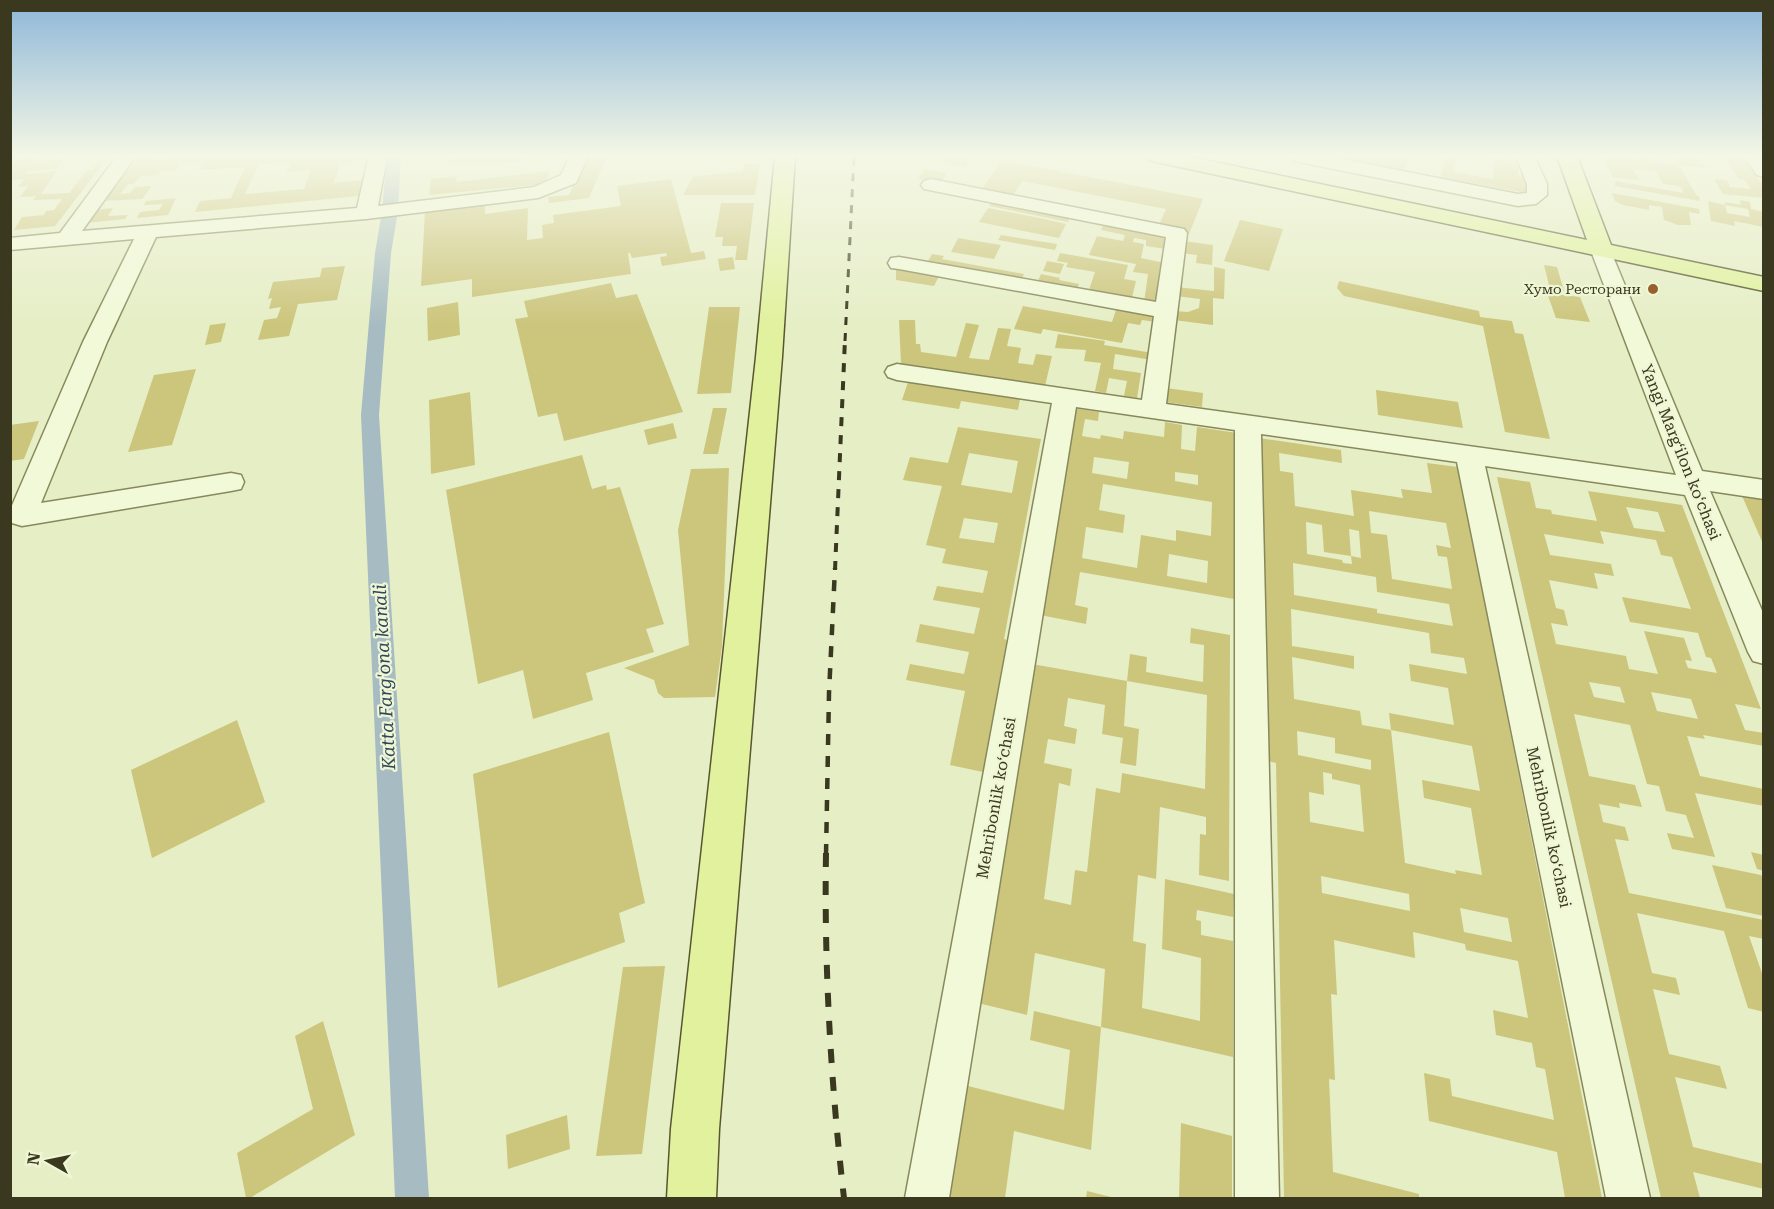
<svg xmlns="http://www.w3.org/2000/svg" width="1774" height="1209" font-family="'Roboto Serif',serif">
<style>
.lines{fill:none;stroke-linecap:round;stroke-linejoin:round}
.canal{fill:#a7bcc2;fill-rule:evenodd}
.building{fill:#ccc57c;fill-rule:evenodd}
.minor-casing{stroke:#88895b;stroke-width:3}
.major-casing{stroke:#57562f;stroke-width:3}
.minor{fill:#f2f9d9;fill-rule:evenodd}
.major{fill:#e1f19e;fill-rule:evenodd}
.rail-far3{stroke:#3a391f;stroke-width:3;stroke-dasharray:8 8;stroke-linecap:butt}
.rail-far2{stroke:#3a391f;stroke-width:4;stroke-dasharray:9 9;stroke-linecap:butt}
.rail-far1{stroke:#3a391f;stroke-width:4.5;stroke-dasharray:11 11;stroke-linecap:butt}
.rail{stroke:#3a391f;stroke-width:6;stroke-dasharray:14 14;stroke-linecap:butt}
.poi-dot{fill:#98612c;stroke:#eff6d5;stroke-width:2}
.labels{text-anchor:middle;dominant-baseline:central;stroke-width:4.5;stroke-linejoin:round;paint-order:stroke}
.far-poi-label{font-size:14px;fill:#3a391f;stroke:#eff6d5;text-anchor:end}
.street-label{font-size:16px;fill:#3a391f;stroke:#eff6d5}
.water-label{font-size:18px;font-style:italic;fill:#2f4659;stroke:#eff6d5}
</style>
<rect width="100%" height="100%" fill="#e6eec6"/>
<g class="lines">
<path class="canal" d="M387,156H401L398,211L391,253L379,415L429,1198H395L361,415L375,253L382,211Z"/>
</g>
<path class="building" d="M24,156H38L34,162L64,159L57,169L27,171L25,174L57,171L41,194L69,193L87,170H92L100,160H106L55,226L14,230L22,217L44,215L46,211L54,210L62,199L33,200L36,196L20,197L28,186L18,187L24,179L10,180V161L21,160Z
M141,156H160L156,160L196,158L198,156H228L227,158L369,156L368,160L340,163L334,183L364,180L359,196L195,212L200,201L231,198L245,167L197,170L204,163L180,164L176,170L161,171L158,175L141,176L134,184H128L120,194L130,193L135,187L152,186L142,199L100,201ZM293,163L285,172L311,170L304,189L245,194L259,164Z
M452,156H523L521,162L449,164Z
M586,156H607L589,198L549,203L548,197L569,195Z
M932,156H972L966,167L941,163L943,159Z
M1338,156L1384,157L1408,156L1405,170Z
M1433,156H1456L1453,172L1493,179L1494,158L1519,163L1518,175L1527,176L1526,193L1441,177L1445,159Z
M1603,156H1629L1631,159L1642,160L1639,156H1651L1654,162L1679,164L1674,156L1697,159L1707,168L1679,165L1697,196H1699L1700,201L1615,186V181L1684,193L1680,186L1663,184L1656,171L1633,169L1639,180L1613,177Z
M1724,156H1743L1764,187V198L1723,194L1714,179L1727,180L1730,187L1751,189L1745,180L1739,179Z
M1002,160L1203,199L1189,234L1158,227L1166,209L1022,181L1011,199L980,192Z
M744,164H760L755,195H683L693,177L743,171Z
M924,169L946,173L941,183L918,179Z
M550,171L545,184L429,195L431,179L457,176L456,182Z
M671,179L691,253L704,251L706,259L662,266L660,257L667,256L666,253L632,258L630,253H628L631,274L472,297V279L421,286L425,211L485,203V214L528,208L527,240L543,238L542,225L554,223L553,215L621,206L617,186Z
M1612,193L1699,209L1700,214L1689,212L1691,225H1678L1664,220L1662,207L1649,205V210L1623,205L1615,201Z
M176,198L168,215L137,218L140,212L159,210L163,204L144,205L146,201Z
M993,200L1071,215L1068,222L989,206Z
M1740,200L1750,202L1751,209L1764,212V227L1734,221L1735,226L1711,221L1708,201L1725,205L1727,213L1750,217L1748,209L1725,205V202L1741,205Z
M721,203H754L747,260H735L737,246H722L723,237H715Z
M113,208L108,216L128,215L125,219L85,223L93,210Z
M988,208L1040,218L1066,224L1059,238L979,222Z
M1240,220L1283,229L1269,271L1224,261Z
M1105,221L1168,234L1166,249L1146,246V240L1134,238L1133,242L1144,244L1141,258L1165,263L1160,305L1144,303L1148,274L1133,272L1136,264L1089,255L1097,236L1123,241L1125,235L1101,230Z
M1001,235L1057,244L1055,250L998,240Z
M958,238L1001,245L994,259L951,252Z
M1183,241L1213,245L1212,265L1196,263L1197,255L1181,253Z
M1060,253L1128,265L1124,279L1136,281L1131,301L1088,293L1095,272L1066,267L1068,263L1057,261Z
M932,254L944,256L942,259L1024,274L1021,281L927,263Z
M733,257L735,269L720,271L718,259Z
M1047,261L1064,264L1060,274L1043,271Z
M1544,265L1557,267L1564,291L1550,289Z
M345,266L337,300L298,304L289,336L258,340L264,320L277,318L281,307L269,309L272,298L268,299L273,282L320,277L322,268Z
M896,266L940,274L934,286L896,280Z
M1214,267L1225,269L1224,299L1213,298V325L1174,320L1175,311L1188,312L1199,308L1200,299L1176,296V287L1214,291Z
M1041,274L1060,278L1059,280L1079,284L1077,290L1037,283Z
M1339,281L1479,311L1480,317L1512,321L1515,333L1523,334L1550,439L1505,432L1483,326L1344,296L1337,288Z
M611,283L616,298L637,294L683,412L564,441L557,413L538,417L515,319L528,317L524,301Z
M1547,293L1580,297L1590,322L1556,318Z
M458,302L460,335L428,341L427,308Z
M1023,306L1112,322L1117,307L1158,314L1156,322L1142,320L1140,325L1128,323L1122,343L1043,329L1041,334L1014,329Z
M709,307H740L731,393L697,394Z
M899,320H915L916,344H920L921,352L956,357L966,323L979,325L969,358L989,360L998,328L1011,329L1007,346L1021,348L1018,363L1033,365L1036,354L1052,356L1045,386L901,364Z
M226,323L221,342L205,345L210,325Z
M1058,334L1105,341L1104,345L1153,353L1152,360L1115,354L1113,369L1141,373L1137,398L1124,396L1127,381L1109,378L1106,393L1095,391L1101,363L1084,361L1086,350L1055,348Z
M196,369L172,445L128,452L154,375Z
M908,382L964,390L1020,399L1018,410L961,401L959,409L902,400Z
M1166,388L1203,393L1202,407L1165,402Z
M1376,390L1458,402L1463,428L1378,415Z
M470,392L475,465L431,474L429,400Z
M713,408H727L718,454H703Z
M1072,408L1099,412L1098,421L1085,419L1082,436L1100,439L1101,435L1123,439L1124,431L1164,437L1165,422L1182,425L1181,449L1195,451L1197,427L1237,433L1234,599L1080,572L1075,605L1088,608L1086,624L1035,614ZM1094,457L1129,462L1127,479L1092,473ZM1175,472L1198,475V485L1175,481ZM1103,484L1212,502L1211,536L1176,530V541L1141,535L1137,568L1082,558L1086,527L1123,533L1125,515L1099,510ZM1169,554L1208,561L1207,583L1167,576Z
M39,421L24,459L10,461V425Z
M673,423L677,438L648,445L644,430Z
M958,427L1041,439L1004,639L1007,640L983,772L950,765L965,691L906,680L910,664L964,674L969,652L916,642L920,624L974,634L980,608L933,600L937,586L983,593L988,571L942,563L946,549L926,545L942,486L903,480L910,457L948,463ZM969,453L1018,461L1012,493L961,485ZM964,518L998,523L994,543L959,538Z
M1259,438L1341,450L1342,463L1279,453L1280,471L1293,473L1295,506L1354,516L1351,490L1403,498L1401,489L1432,493L1427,463L1458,467L1602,1198H1565L1557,1152L1429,1121L1424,1073L1450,1079L1452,1096L1554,1120L1545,1069L1536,1067L1532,1043L1496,1035L1493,1010L1528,1018L1518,961L1466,950L1465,944L1413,932L1415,958L1334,940L1337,995L1331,994L1335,1080L1329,1079L1333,1172L1419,1194V1198H1284L1276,763L1263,760ZM1369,511L1446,523L1451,548L1436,545L1438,556L1447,557L1452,589L1392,579L1387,535L1371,533ZM1306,522L1322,525L1324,552L1351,556L1349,529L1359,531L1361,558L1351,556L1352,564L1343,563L1342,560L1307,554ZM1293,563L1376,577L1377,592L1449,604L1453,626L1377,613V609L1294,595ZM1291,609L1429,633L1431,653L1464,658L1467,674L1409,664L1411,681L1448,688L1454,725L1389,713L1391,730L1472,746L1480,791L1422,780L1424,798L1471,808L1482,875L1455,870L1456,874L1405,863L1391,730L1362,725L1360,711L1294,699L1292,657L1354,669V656L1292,646ZM1297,731L1335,738V753L1371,760V770L1298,755ZM1323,772L1332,774V779L1360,785L1364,832L1310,822L1309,792L1324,795ZM1321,876L1409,894L1410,911L1322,893ZM1460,908L1508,918L1512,942L1464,932Z
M582,455L592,489L606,485L607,490L620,487L664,624L646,629L654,652L586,673L593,700L533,719L523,670L478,684L446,490Z
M729,468L722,646L715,697L664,698L658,693L654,680L624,668L689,645L678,530L691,469Z
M1497,477L1530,482L1536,508L1551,510L1552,514L1597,521L1588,491L1682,505L1761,709L1735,704L1745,730L1764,733V746L1703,735L1705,739L1687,736L1700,776L1764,789V806L1695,793L1715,857L1672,849L1667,833L1694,838L1686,815L1666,811L1659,786L1647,784L1630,725L1574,714L1589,776L1635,785L1642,807L1619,803L1620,808L1599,804L1603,822L1625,827L1629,841L1615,839L1629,893L1764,920V939L1749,936L1764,979V1012L1748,1008L1724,931L1637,913L1652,973L1676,978L1680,995L1653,989L1669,1054L1720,1066L1727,1089L1675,1077L1693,1147L1764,1164V1189L1693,1172L1700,1198H1661ZM1626,507L1658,512L1665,532L1634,528ZM1600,531L1656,540L1661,555L1672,557L1691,609L1622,597L1630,622L1698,633L1706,657L1711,658L1717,673L1688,668L1685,660L1692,661L1684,638L1644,631L1658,674L1629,669L1626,656L1556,644L1551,623L1568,626L1564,610L1556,608L1549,580L1598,589L1594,573L1614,576L1611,564L1550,555L1544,534L1604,544ZM1589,682L1620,687L1625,703L1594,697ZM1651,692L1691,699L1698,719L1657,711Z
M1739,489L1764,493V546Z
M1191,628L1230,635L1229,881L1199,875L1200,834L1206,835V817L1160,807L1156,879L1138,875L1133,941L1146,944L1142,1008L1200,1021L1201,958L1162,949L1165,879L1234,894L1233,917L1197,910L1196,920L1201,921V935L1233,941V1057L1101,1027L1105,969L1035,953L1027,1015L978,1003L1032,664L1127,681L1130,654L1147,657L1146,672L1203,682L1204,645L1190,643ZM1127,681L1207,695L1205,789L1122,773L1120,793L1096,788L1087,872L1075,870L1071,905L1044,899L1059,783L1070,786L1072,769L1044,763L1048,739L1075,744L1077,729L1064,726L1068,698L1105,705L1102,734L1123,738L1120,763L1136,766L1139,729L1124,726Z
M237,720L265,802L152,858L131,770Z
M609,732L645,903L619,913L625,942L498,988L473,774Z
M1751,852L1764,855V871L1757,869Z
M1712,865L1761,875L1764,881V916L1726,908Z
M665,966L642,1154L596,1156L623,967Z
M1034,1011L1101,1027L1091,1150L1014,1131L1005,1198H949L968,1086L1064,1110L1070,1050L1030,1040Z
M323,1021L355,1135L250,1198H246L237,1153L313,1109L295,1036Z
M567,1115L570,1149L508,1169L506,1135Z
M1181,1123L1232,1136V1198H1179Z
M1087,1191L1115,1198H1086Z"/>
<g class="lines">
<defs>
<path id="minor" d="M117,156H136L82,231L357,208L369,156L387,157L378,206L534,187L561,175L570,156H588L576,183L538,198L366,219L156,237L107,342L41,503L231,473L241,475L244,482L241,489L231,491L22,526L12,523L10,510L83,342L134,239L10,250V238L60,233Z
M1290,156H1327L1518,194L1527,193V184L1516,156H1534L1547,184V195L1536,204L1518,206L1299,162L1292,160Z
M1744,156H1763L1764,177L1757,175Z
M931,179L1184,229L1187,233L1166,404L1676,475L1591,251L1595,247L1602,245L1609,247L1702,471L1764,480V499L1710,491L1764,615V664L1753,661L1748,652L1685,495L1485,466L1650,1198H1606L1457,462L1261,434L1279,1198H1235V430L1076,407L949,1198H905L1052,403L897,380L888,377L885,372L888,367L897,364L1142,400L1154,316L899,269L891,268L888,263L891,258L899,257L1156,302L1166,237L924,189L921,185L924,181Z"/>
<path id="major" d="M775,156H795L782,357L719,1129L716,1198H667L671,1129L756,357Z
M1146,156H1186L1587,240L1557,156H1577L1611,245L1764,277V291L1156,162L1149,160Z"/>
</defs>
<use href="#minor" class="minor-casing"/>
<use href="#major" class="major-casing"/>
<use href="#minor" class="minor"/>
<use href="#major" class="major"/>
<path class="rail-far3" d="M845,341L854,156"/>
<path class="rail-far2" d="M835,570L845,339"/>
<path class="rail-far1" d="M826,855L829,693L835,568"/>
<path class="rail" d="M826,853C824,966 831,1086 844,1198"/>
</g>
<linearGradient id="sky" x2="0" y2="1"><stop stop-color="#8eb7d9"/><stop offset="0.48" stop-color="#f4f7e5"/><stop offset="1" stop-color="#f4f7e5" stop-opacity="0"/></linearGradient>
<rect width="1774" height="325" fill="url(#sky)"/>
<circle class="poi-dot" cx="1653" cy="289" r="6"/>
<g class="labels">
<g class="far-poi-label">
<text x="1641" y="289">Хумо Ресторани</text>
</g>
<g class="street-label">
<text transform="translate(1681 452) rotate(68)">Yangi Margʻilon koʻchasi</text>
<text transform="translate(996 798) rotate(-80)">Mehribonlik koʻchasi</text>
<text transform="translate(1549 827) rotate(78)">Mehribonlik koʻchasi</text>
</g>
<g class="water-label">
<text transform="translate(384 677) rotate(-93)">Katta Farg'ona kanali</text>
</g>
</g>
<rect width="1774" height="1209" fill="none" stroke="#3a391f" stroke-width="24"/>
<g transform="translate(48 1161) rotate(279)" stroke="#eff6d5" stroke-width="4.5" paint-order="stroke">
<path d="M0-4.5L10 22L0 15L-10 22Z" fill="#3a391f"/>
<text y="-9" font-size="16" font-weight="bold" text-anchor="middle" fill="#3a391f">N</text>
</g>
</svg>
